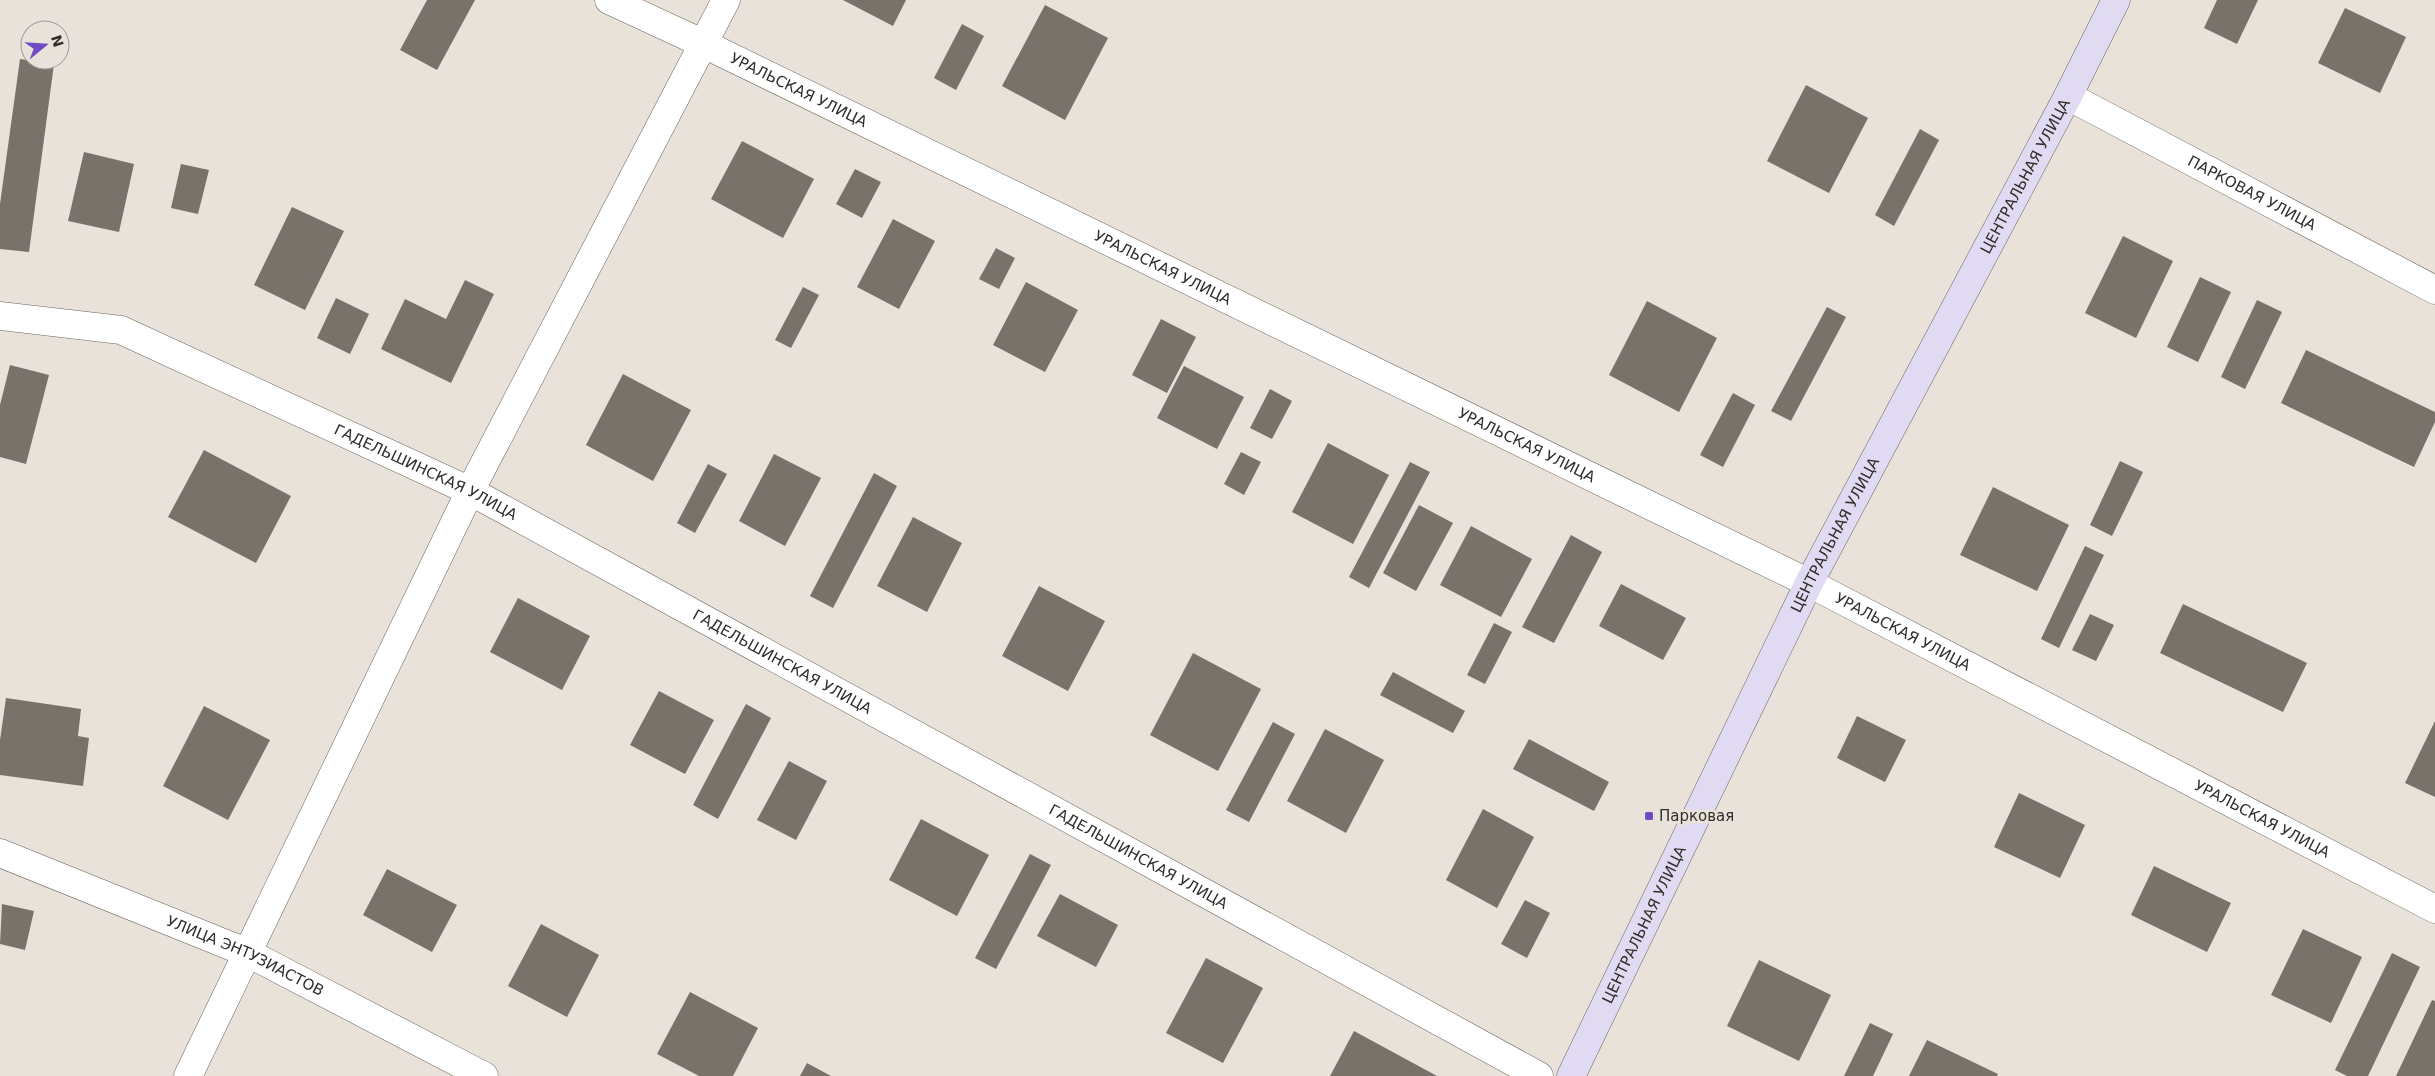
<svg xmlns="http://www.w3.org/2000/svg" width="2435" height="1076" font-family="'DejaVu Sans',sans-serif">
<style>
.building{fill:#78726b}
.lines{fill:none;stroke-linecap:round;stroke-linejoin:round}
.street-casing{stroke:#6b645e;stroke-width:29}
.secondary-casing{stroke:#6b645e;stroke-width:29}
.street{stroke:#fff;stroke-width:28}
.secondary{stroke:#e0dbf2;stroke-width:28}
.poi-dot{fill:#714bc4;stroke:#e9e2da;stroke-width:2}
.labels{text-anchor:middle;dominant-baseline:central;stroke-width:5;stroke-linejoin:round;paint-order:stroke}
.street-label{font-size:15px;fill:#302d2a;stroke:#e9e2da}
.poi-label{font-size:15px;fill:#302d2a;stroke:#e9e2da;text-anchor:start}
</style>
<rect width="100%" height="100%" fill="#e9e2da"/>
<path class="building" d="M427,0H475L437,70L400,50Z
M843,0H906L893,26Z
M2217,0H2258L2237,44L2204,28Z
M1045,5L1108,38L1065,120L1002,86Z
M2345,8L2406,37L2380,93L2318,63Z
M962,24L984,36L956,90L934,78Z
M20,59L54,64L29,252L0,249V204Z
M1806,85L1868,118L1829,193L1767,161Z
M1920,129L1939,140L1894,226L1875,215Z
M742,141L814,179L783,238L711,199Z
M84,152L134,164L119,232L68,221Z
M181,164L209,170L198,214L171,208Z
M855,169L881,182L862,218L836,204Z
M292,207L344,231L305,310L254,285Z
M893,219L935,241L899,309L857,287Z
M2123,236L2173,261L2136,338L2085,313Z
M996,248L1015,258L999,289L979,279Z
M2200,277L2231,292L2198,362L2167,347Z
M465,280L494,294L451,383L381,349L405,299L446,319Z
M1026,282L1078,310L1045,372L993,345Z
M803,287L819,295L791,348L775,340Z
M336,298L369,314L350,354L317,338Z
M2257,300L2282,312L2245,389L2221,377Z
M1647,301L1717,338L1679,412L1609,375Z
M1827,307L1846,317L1791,421L1771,411Z
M1161,319L1196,337L1167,393L1132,375Z
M2306,350L2435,412V422L2414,467L2281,403Z
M10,365L49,375L26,464L0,457V405Z
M1184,366L1244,397L1217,449L1157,418Z
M623,374L691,410L653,481L586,445Z
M1270,389L1292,401L1272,439L1250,428Z
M1733,393L1755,405L1723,467L1700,455Z
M1328,443L1389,475L1353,544L1292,512Z
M204,450L291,496L256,563L168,517Z
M1241,452L1261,462L1244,495L1224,484Z
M774,454L821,478L785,546L739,521Z
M2120,461L2143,472L2112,536L2090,525Z
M1410,462L1430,472L1369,588L1349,577Z
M708,464L727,474L695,533L677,523Z
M874,473L897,486L833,608L810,596Z
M1993,487L2069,525L2037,591L1960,555Z
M1419,505L1453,523L1416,591L1383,573Z
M913,517L962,543L927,612L877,586Z
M1471,526L1532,559L1501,617L1440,585Z
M1571,535L1602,552L1554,643L1522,627Z
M2085,546L2104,555L2059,648L2041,639Z
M1621,584L1686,618L1663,660L1599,626Z
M1039,586L1105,621L1068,691L1002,656Z
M518,598L590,636L562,690L490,652Z
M2183,604L2307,663L2283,712L2160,653Z
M2090,614L2114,625L2096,661L2072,650Z
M1494,623L1512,632L1485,684L1467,675Z
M1193,653L1261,689L1218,771L1150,735Z
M1393,672L1465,711L1453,733L1380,695Z
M659,691L714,720L685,774L630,745Z
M6,698L81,709L78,736L89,738L83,786L0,775V740Z
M746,704L771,718L718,819L693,805Z
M204,706L270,740L228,820L163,786Z
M1857,716L1906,740L1885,782L1837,758Z
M2435,721V797L2405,783Z
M1273,722L1295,734L1249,822L1226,810Z
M1325,729L1384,760L1346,833L1287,801Z
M1529,739L1609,782L1594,811L1513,769Z
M789,761L827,781L796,840L757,820Z
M2019,793L2085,825L2060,878L1994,847Z
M1483,809L1534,837L1497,908L1446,880Z
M921,819L989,855L957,916L889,880Z
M1030,854L1051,865L996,969L975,958Z
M2154,866L2231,903L2207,952L2131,915Z
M387,869L457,905L432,952L363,915Z
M1060,894L1118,925L1096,967L1037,936Z
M1525,900L1550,913L1527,958L1501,944Z
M2,904L34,911L25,950L0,944Z
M541,924L599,955L567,1017L508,986Z
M2303,929L2362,957L2331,1023L2271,995Z
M2392,953L2420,967L2368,1076H2347L2335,1070Z
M1206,958L1263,988L1223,1063L1166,1033Z
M1759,960L1831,995L1799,1061L1727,1026Z
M690,992L758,1028L733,1076H699L657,1054Z
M2432,1000L2435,1001V1076H2396Z
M1870,1023L1893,1034L1873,1076H1844Z
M1354,1031L1437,1076H1330Z
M1927,1040L1998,1074L1997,1076H1909Z
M807,1063L831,1076H800Z"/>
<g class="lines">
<defs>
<g id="street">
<path id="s1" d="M609,0L704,44L1809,583L2435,909"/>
<path id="s2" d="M2068,96L2435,290"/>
<path id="s3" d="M0,316L121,330L470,491L1539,1076"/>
<path id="s4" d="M0,853L248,953L484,1076"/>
<path d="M188,1076L470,491L726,0"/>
</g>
<g id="secondary">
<path id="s5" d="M1571,1076L1809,583L2068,96L2116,0"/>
</g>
</defs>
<use href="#street" class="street-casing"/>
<use href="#secondary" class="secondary-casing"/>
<use href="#street" class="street"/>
<use href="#secondary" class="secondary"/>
</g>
<rect class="poi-dot" x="1644" y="811" width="10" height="10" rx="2.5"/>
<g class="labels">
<g class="street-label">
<text stroke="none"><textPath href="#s1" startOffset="210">УРАЛЬСКАЯ УЛИЦА</textPath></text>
<text stroke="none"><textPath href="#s5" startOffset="1008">ЦЕНТРАЛЬНАЯ УЛИЦА</textPath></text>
<text stroke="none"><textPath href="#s2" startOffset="208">ПАРКОВАЯ УЛИЦА</textPath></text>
<text stroke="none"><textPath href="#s1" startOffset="615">УРАЛЬСКАЯ УЛИЦА</textPath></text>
<text stroke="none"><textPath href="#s1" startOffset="1020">УРАЛЬСКАЯ УЛИЦА</textPath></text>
<text stroke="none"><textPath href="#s3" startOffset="458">ГАДЕЛЬШИНСКАЯ УЛИЦА</textPath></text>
<text stroke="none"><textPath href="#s5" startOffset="602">ЦЕНТРАЛЬНАЯ УЛИЦА</textPath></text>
<text stroke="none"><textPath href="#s1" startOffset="1440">УРАЛЬСКАЯ УЛИЦА</textPath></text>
<text stroke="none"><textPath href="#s3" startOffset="862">ГАДЕЛЬШИНСКАЯ УЛИЦА</textPath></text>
<text stroke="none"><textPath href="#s1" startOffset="1845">УРАЛЬСКАЯ УЛИЦА</textPath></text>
<text stroke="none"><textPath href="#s3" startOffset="1268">ГАДЕЛЬШИНСКАЯ УЛИЦА</textPath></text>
<text stroke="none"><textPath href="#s5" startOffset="168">ЦЕНТРАЛЬНАЯ УЛИЦА</textPath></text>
<text stroke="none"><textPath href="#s4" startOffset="266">УЛИЦА ЭНТУЗИАСТОВ</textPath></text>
</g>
<g class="poi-label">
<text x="1659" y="816">Парковая</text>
</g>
</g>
<g transform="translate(45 45) rotate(72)"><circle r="24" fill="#e9e2da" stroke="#9f9a94"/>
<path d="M0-4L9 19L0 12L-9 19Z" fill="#714bc4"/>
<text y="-8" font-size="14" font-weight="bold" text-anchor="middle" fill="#302d2a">N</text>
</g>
</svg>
